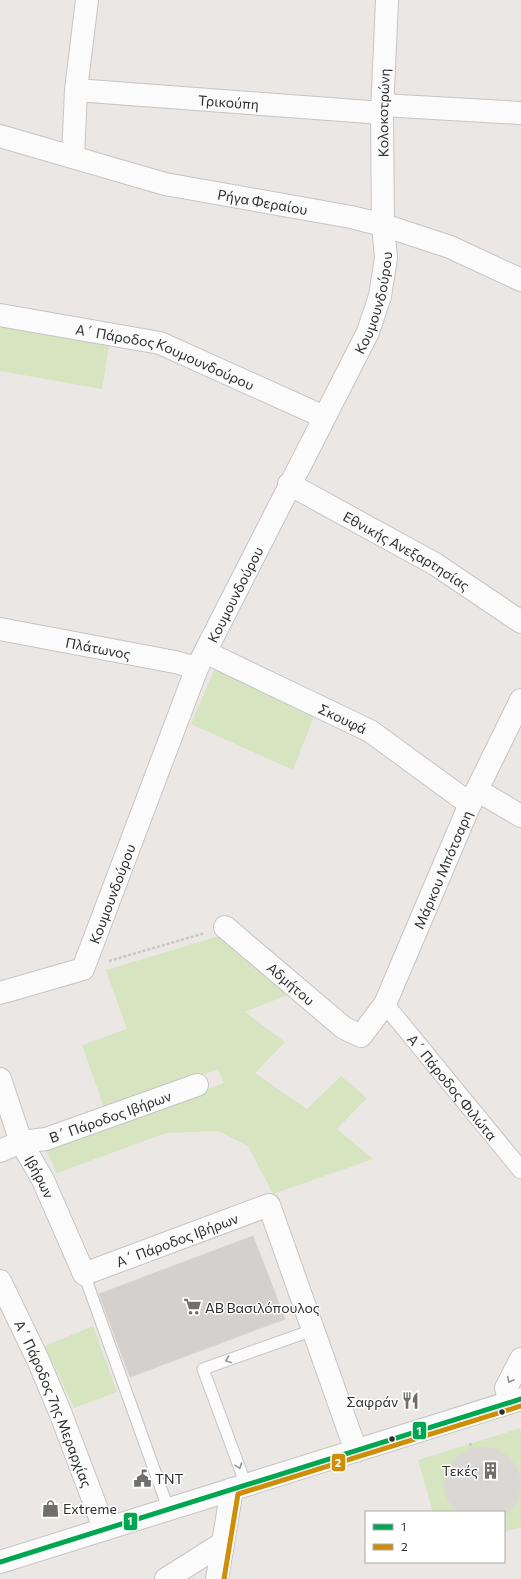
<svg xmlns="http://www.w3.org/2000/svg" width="521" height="1579" font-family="Commissioner,sans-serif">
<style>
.green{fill:#d6e4c0}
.plaza{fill:#dbd7d5}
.building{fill:#d3d0ce;stroke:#d6d3d1}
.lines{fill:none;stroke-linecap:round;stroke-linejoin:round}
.service-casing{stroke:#c6c4c5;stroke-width:13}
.pedestrian-casing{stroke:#c6c4c5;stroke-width:19}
.minor-casing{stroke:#c6c4c5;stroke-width:24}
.tertiary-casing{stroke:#c6c4c5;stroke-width:24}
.secondary-casing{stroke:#c6c4c5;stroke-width:24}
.path{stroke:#c8c7c7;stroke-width:2.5;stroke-dasharray:3 2;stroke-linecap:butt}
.service{stroke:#fcfbfb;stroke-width:11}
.pedestrian{stroke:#fcfbfb;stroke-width:17}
.minor{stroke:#fcfbfb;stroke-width:22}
.tertiary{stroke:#fcfbfb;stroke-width:22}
.secondary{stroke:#fcfbfb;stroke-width:22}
.bus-1-casing{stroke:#fff;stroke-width:8}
.bus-2-casing{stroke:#fff;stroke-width:8}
.bus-1{stroke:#00a651;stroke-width:5}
.bus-2{stroke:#cf8e09;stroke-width:5}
.oneway{stroke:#959494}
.bus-dot{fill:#2e2e2e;stroke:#fff;stroke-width:1.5}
.labels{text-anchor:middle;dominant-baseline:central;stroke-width:3;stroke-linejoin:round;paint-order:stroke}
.street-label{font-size:14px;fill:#2e2e2e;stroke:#fff}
.poi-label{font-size:14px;fill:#2e2e2e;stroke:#fff;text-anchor:start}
.line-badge{stroke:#fff;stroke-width:1.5}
.badge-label{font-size:11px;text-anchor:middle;font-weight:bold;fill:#fff}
</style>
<rect width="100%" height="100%" fill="#ebe7e5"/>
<path class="green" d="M0,322L110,340L102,389L0,371Z
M216,666L316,711L293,770L191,724Z
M223,935L292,993L245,1012L285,1042L255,1073L307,1109L341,1076L367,1098L337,1129L373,1159L273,1194L248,1146L218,1131L166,1133L57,1173L45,1148L224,1083L218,1069L105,1110L82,1045L127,1029L106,970Z
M93,1326L117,1392L74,1408L45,1346Z
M520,1428L521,1432V1527L504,1532V1512H433L418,1460Z"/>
<path class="plaza" d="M484,1447L497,1449L508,1456L516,1466L520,1477V1490L517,1502L509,1512L504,1516V1512H456L447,1499L444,1487L446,1474L451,1463L460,1454L472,1448Z"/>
<path class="building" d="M253,1236L285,1319L130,1377L99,1294Z
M488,1464L500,1469L494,1480L487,1483L480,1480L477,1473L481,1466Z"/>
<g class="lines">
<defs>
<path id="service" d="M84,1274L168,1508
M246,1485L203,1369L313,1330"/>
<g id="pedestrian">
<path id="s1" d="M385,1004L521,1170"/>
</g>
<g id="minor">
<path id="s2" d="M76,90L382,113"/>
<path d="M382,105L521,113"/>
<path d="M73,157L76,90L87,0"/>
<path id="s3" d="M0,315L160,343L324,417"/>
<path id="s4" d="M289,484L435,564L521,622"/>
<path id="s5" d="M0,629L175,662L197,668"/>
<path id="s6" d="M205,652L370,731L470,804"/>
<path d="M477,790L521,816"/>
<path id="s7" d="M225,927L344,1028L361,1036L385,1004L470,804L521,700"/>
<path id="s8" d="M0,993L83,969L197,668L368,332L380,296L386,258L383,225L382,113L387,0"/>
<path id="s9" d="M0,1079L21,1142L43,1180L84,1274L269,1205L356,1451"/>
<path id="s10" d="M0,1151L21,1142L46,1139L197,1085"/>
<path id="s11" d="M0,1281L39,1362L60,1412L104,1528"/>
<path d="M166,1579L223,1543"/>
</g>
<g id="tertiary">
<path id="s12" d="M0,136L165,184L351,217L383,225L450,247L521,280"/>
<path d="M510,1402L506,1388L521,1359"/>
<path d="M217,1579L232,1489"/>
</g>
<path id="secondary" d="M0,1562L521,1399"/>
</defs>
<use href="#service" class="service-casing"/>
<use href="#pedestrian" class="pedestrian-casing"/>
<use href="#minor" class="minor-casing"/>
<use href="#tertiary" class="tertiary-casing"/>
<use href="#secondary" class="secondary-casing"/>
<path class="path" d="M109,961L205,933
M470,1443L472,1448"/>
<use href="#service" class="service"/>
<use href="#pedestrian" class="pedestrian"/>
<use href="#minor" class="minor"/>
<use href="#tertiary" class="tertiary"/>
<use href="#secondary" class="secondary"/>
<defs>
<path id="bus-1" d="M0,1562L521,1399"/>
<path id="bus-2" d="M224,1579L238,1494L521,1406"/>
</defs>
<use href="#bus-1" class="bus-1-casing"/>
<use href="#bus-2" class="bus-2-casing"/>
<use href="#bus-1" class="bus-1"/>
<use href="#bus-2" class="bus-2"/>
</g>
<defs><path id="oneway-chevron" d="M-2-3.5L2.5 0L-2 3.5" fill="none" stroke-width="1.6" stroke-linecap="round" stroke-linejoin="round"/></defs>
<g class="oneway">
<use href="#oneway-chevron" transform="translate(228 1360) rotate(160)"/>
<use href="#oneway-chevron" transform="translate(510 1380) rotate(117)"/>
<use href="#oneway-chevron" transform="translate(239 1466) rotate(70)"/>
</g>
<defs>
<symbol id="supermarket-bare" viewBox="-9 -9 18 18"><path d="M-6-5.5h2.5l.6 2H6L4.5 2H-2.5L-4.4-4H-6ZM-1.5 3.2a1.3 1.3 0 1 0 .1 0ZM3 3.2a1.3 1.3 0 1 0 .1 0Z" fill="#706f6e" stroke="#fff" stroke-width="2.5" paint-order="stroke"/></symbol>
<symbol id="restaurant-bare" viewBox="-9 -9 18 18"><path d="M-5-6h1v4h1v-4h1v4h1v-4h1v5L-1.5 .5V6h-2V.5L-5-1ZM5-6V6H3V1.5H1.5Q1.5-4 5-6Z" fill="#706f6e" stroke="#fff" stroke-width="2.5" paint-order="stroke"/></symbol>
<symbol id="building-bare" viewBox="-9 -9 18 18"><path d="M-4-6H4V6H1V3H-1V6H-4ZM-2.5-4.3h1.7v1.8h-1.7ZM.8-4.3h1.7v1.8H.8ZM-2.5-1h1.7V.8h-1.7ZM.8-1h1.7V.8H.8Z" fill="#706f6e" stroke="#fff" stroke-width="2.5" paint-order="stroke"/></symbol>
<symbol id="civic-bare" viewBox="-9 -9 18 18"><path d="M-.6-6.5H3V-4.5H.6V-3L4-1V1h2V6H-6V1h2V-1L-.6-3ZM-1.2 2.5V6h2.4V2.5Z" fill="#706f6e" stroke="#fff" stroke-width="2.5" paint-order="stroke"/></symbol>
<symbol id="shop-bare" viewBox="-9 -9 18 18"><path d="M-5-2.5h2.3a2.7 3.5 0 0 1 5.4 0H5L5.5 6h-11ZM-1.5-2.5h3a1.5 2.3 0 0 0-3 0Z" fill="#706f6e" stroke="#fff" stroke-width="2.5" paint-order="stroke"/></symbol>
</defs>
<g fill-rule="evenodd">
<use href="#supermarket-bare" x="180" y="1294" width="25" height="25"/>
<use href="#restaurant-bare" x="398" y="1388" width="25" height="25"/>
<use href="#building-bare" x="478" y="1458" width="25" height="25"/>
<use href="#civic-bare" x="130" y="1466" width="25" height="25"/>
<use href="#shop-bare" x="38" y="1496" width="25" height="25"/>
</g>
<g class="bus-dot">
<circle cx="502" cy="1412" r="3.5"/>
<circle cx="392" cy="1439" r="3.5"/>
</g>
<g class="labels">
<g class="street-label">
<text stroke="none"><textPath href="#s2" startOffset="153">Τρικούπη</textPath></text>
<text stroke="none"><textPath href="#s8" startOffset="1007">Κολοκοτρώνη</textPath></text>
<text stroke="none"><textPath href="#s12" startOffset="271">Ρήγα Φεραίου</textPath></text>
<text stroke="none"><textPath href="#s8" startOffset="815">Κουμουνδούρου</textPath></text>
<text stroke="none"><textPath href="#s3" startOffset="171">Α΄ Πάροδος Κουμουνδούρου</textPath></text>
<text stroke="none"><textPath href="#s4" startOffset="135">Εθνικής Ανεξαρτησίας</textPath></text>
<text stroke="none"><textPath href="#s8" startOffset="491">Κουμουνδούρου</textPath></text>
<text stroke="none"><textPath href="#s5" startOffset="100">Πλάτωνος</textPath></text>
<text stroke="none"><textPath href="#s6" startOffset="153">Σκουφά</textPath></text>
<text stroke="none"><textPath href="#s7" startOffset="361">Μάρκου Μπότσαρη</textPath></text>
<text stroke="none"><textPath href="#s8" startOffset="167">Κουμουνδούρου</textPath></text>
<text stroke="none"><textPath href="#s7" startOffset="87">Αδμήτου</textPath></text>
<text stroke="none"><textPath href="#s1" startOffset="107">Α΄ Πάροδος Φιλώτα</textPath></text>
<text stroke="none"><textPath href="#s10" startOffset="116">Β΄ Πάροδος Ιβήρων</textPath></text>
<text stroke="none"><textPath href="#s9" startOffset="106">Ιβήρων</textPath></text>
<text stroke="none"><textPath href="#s9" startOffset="312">Α΄ Πάροδος Ιβήρων</textPath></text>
<text stroke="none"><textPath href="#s11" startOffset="134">Α΄ Πάροδος 7ης Μεραρχίας</textPath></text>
</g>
<g class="poi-label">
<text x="205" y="1307">ΑΒ Βασιλόπουλος</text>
<text x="398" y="1401" text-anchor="end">Σαφράν</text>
<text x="478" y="1470" text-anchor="end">Τεκές</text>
<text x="155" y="1478">ΤΝΤ</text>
<text x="63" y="1508">Extreme</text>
</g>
</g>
<g class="line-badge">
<rect x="412" y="1421" width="15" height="19" rx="4" fill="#00a651"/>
<rect x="331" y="1453" width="15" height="19" rx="4" fill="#cf8e09"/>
<rect x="123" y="1512" width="15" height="19" rx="4" fill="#00a651"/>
</g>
<g class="badge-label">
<text x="419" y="1435">1</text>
<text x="338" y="1467">2</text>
<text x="130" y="1525">1</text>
</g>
<rect x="365" y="1511" width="140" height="52" fill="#ffffff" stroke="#ababab"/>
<rect x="373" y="1524" width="20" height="6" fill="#00a651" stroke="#ababab"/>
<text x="401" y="1531" font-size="12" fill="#2e2e2e">1</text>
<rect x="373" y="1544" width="20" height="6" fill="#cf8e09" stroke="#ababab"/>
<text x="401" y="1551" font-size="12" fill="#2e2e2e">2</text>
</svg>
